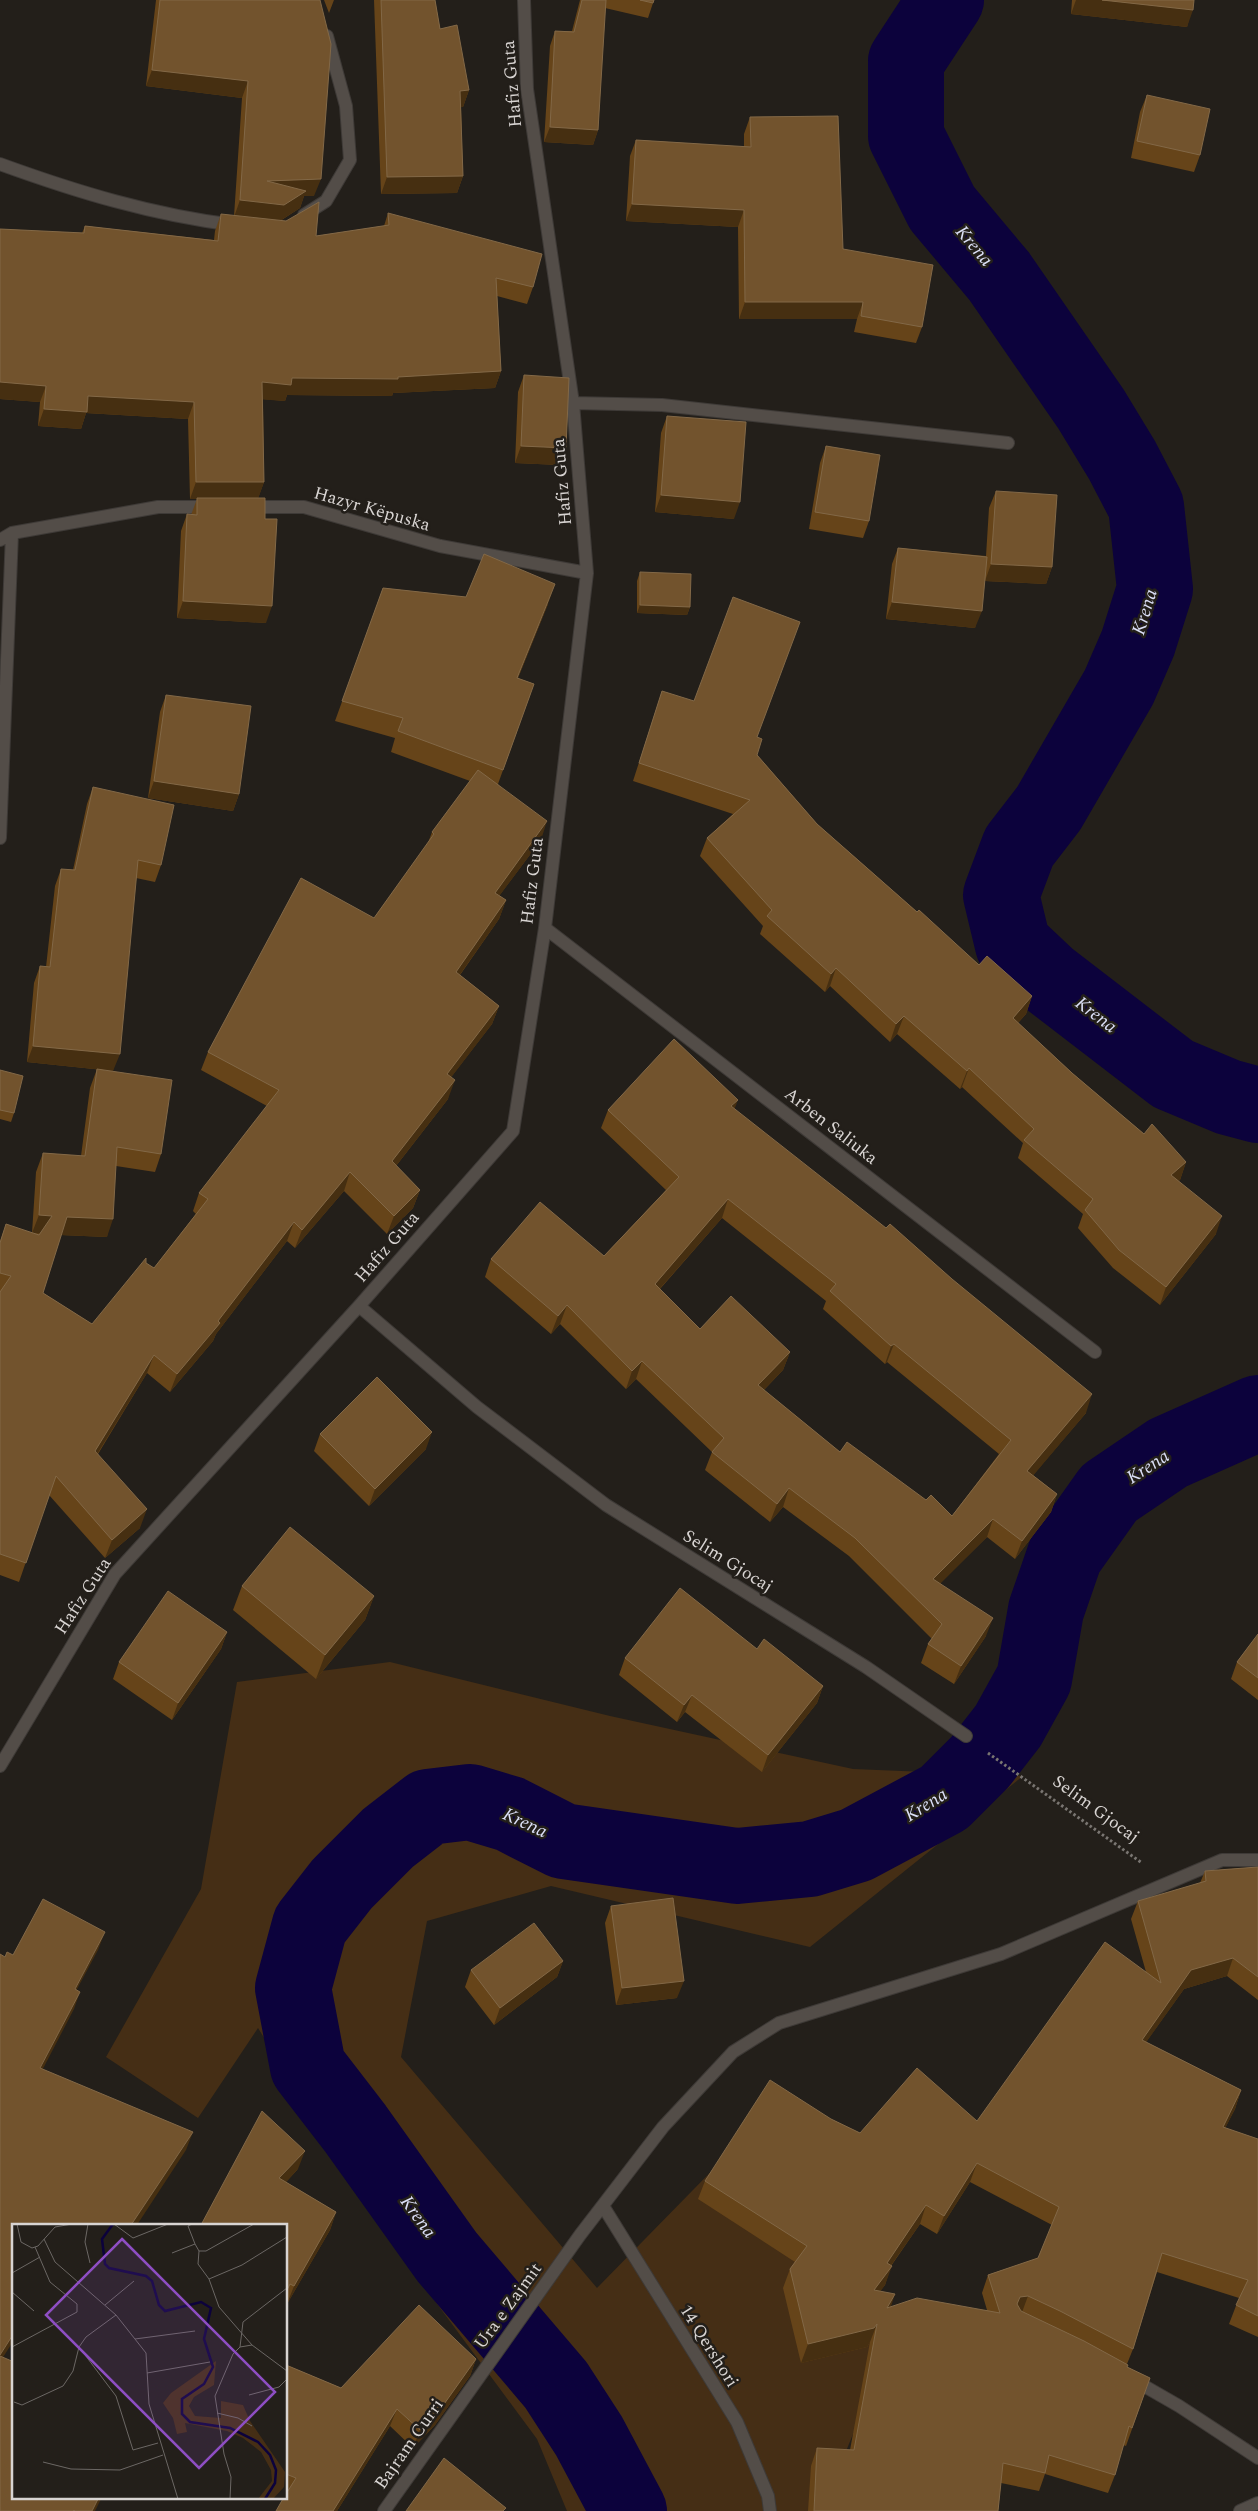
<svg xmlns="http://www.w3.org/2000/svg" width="1258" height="2511" font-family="Spectral,serif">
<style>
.green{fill:#452e15}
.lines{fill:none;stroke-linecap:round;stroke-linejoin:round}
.river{stroke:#0c023c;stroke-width:76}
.minor-casing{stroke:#3e3a37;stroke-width:14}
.path{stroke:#797571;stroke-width:3;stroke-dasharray:2.5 2.5;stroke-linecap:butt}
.minor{stroke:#534d48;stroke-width:12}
.wall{fill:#664419;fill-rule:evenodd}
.shaded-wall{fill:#462f11}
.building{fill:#72532d;stroke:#826847;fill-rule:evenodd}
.labels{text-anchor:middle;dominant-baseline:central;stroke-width:5;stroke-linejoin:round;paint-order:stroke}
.street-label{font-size:18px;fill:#d8d4d2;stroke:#231f1a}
.water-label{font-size:19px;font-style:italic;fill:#dbdff6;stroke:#231f1a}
.inset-river{fill:none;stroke:#0c023c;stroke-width:2.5}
.inset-road{fill:none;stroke:#6b6764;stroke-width:1}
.view{fill:#8e4ec3;fill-opacity:0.15;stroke:#8e4ec3;stroke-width:2.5}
.inset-edge{fill:none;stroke:#d8d4d2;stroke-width:2.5}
</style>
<rect width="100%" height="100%" fill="#231f1a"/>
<path class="green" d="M390,1662L610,1716L853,1769L1023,1776L810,1947L551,1886L427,1921L401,2057L597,2288L739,2143L882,2362L822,2511H567L537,2439L392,2243L258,2028L198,2118L106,2057L201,1889L237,1682Z"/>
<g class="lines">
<path class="river" d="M946,0L906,61V136L942,208L999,276L1091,409L1122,460L1146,506L1155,589L1138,643L1119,687L1049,808L1019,847L1001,895L1013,945L1048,978L1173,1074L1228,1097L1258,1105
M629,2511L589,2436L556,2385L447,2257L355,2128L308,2067L293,1988L310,1925L342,1884L388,1838L428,1807L470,1802L510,1814L563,1841L737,1866L810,1859L856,1845L944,1798L980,1762L1008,1726L1034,1679L1046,1610L1065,1555L1109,1493L1168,1453L1258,1413"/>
<defs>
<path id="minor" d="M0,164C77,192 153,215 234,225
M304,215L326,201L350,160L346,106L327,36
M573,403L662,405L1008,443
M250,507H304L440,546L587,573
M0,540L12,533L158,507H210
M0,838L12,533
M545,928L1095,1352
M359,1306L477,1407L606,1505L866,1667L966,1736
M0,1766L115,1574L359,1306L513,1131L545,928L587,573L573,403L527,89L524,0
M603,2206L737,2422L768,2496L770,2511
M1132,2379L1179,2406L1258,2458
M384,2511L580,2235L663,2127L733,2052L779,2023L1001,1954L1222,1860H1258
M1240,2511L1258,2503"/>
</defs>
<use href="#minor" class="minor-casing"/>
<path class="path" d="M988,1753L1142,1863"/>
<use href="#minor" class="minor"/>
</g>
<path class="wall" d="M156,0H320L314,196H304L300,208L280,221L316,236L384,226L388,213L533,287L527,304L497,296L501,371L495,388L393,393L392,396L287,395L285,401L263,399L264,482L258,498L266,623L177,618L181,531L187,514L191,515L197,499H190L188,419L86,413L81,429L38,426L40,402L0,399V229L82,233L85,226L214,240L215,231L221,214L234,216L242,98L146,86Z
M324,0H334L329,13Z
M374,0H435L440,29L469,90L463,107H461L463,176L457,193L381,194Z
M580,0H654L648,18L605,8L598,130L593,145L544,142L550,46L555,31H572Z
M1072,0H1194L1187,27L1071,14Z
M1147,95L1200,155L1194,172L1131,158L1140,112Z
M750,117L843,249L922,327L916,343L854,332L857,319H739L738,227L626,221L630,156L636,140L744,147V134Z
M524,375L560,465L515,463L518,392Z
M667,416L734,519L655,512L661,433Z
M826,446L869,521L863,538L809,529L820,463Z
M996,491L1052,567L1046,584L985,581L975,628L886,619L892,564L898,548L986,556L989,508Z
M640,572L690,607L687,615L637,613V581Z
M383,588L466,597L548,604L518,678L534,684L498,784L541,840L499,896L506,900L499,919L460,975L499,1006L492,1024L451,1077L448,1099L396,1166L420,1190L413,1208L387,1234L344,1191L295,1248L287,1241L216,1334L213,1341L170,1392L147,1373L98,1454L140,1528L105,1558L49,1495L19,1582L0,1575V1241L6,1224L32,1233L36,1172L43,1153L81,1156L90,1088L97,1069L161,1154L155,1172L116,1166L107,1237L61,1235L43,1293L92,1324L146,1263L154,1268L196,1214L193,1211L199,1193L267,1106L201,1070L208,1052L374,918L428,843L432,832L470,781L391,752L395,738L335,721Z
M662,691L757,737V755L817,824L917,912L979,965L1032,996L1026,1014L1018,1023L1072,1073L1144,1134L1186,1162L1180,1180L1178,1181L1216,1234L1160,1305L1113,1268L1078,1228L1083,1214L1018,1158L1023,1143L962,1087L960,1089L897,1034L890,1042L830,986L825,992L760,934L763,926L700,856L707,838L733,814L633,781Z
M166,695L239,794L233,811L148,798L160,712Z
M93,787L161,865L155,882L136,878L113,1071L27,1062L34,983L40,966L46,967L55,886L61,869L73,870L87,804Z
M0,1070L14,1113L11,1122L0,1119Z
M734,1109L1086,1413L1033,1475L1057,1494L1051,1512L1015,1559L987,1537L940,1583L986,1636L954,1684L921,1663L928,1644L932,1639L849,1556L783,1507L770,1522L705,1470L712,1452L636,1379L626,1389L560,1324L551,1334L485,1277L491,1259L604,1256L666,1190L601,1128L608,1110ZM722,1218L826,1301L823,1309L885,1364L887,1362L999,1454L952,1516L926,1500L840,1452L764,1390L783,1370L790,1352L700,1329L660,1289Z
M320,1434L426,1449L369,1506L314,1451Z
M242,1586L374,1596L365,1620L316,1679L233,1610Z
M227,1632L221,1649L172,1720L113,1679L119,1662Z
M1258,1634V1700L1231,1679L1237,1662Z
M757,1649L823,1686L817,1703L762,1772L685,1712L677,1722L619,1675L625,1658Z
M1258,1867V2000L1227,1976L1184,1989L1146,2042L1241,2090L1235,2109L1225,2128L1258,2139V2337L1229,2324L1239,2298L1157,2272L1133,2349L1127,2364V2367L1150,2378L1126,2446L1123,2445L1115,2475L1108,2493L1045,2474L1039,2491L1001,2483L998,2511H808L811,2466L817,2448L850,2450L870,2342L867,2347L801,2363L783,2288L790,2269L795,2262L698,2199L705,2181L831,2119L860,2133L977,2121L1146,1972L1131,1919L1138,1901L1200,1883L1205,1871ZM970,2182L1052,2225L1038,2258L988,2275L982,2293L987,2310L891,2307L880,2291L885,2285L891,2266L920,2224L937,2234Z
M611,1906L677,1998L616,2005L605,1923Z
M563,1961L557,1977L494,2025L465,1987L471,1970Z
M298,2169L286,2182L336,2212L330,2230L287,2304H286V2225H201Z
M476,2359L470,2376L435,2425L413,2448L390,2426L337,2511H276L286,2497V2365L341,2388Z"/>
<path class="shaded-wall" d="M1076,0H1102L1193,10L1187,27L1071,14Z
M152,70L248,81L242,98L146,86Z
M469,90L463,107L454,108L460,91Z
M550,127L598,130L593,145L544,142Z
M463,176L457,193L381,194L387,177Z
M321,179L314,196H304L300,208L278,222L234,217L240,200L267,181Z
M632,204L744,210L738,227L626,221Z
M745,302H863L857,319H739Z
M501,371L495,388L393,393L392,396L287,395L285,401L256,399L262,382L292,378L398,377Z
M0,382L46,386L40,402L0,399Z
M88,396L194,402L188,419L86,413L81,429L38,426L44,409Z
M521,446L566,448L560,465L515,463Z
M196,482H264L258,499H190Z
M661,495L740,502L734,519L655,512Z
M991,564L1052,567L1046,584L985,581Z
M555,584L548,604L510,698L517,678Z
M183,601L272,606L266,623L177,618Z
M892,602L982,611L975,628L886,619Z
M640,605L690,607L687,615L637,613Z
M154,781L239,794L233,811L148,798Z
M547,821L541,840L488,911L495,893Z
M506,900L499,919L449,990L456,972Z
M836,968L830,986L825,992L831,974Z
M1032,996L1026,1014L1006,1036L1013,1018Z
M499,1006L492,1024L440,1092L447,1074Z
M904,1016L897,1034L890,1042L896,1024Z
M33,1046L120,1054L113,1071L27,1062Z
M969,1068L962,1087L960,1089L967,1071Z
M455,1080L448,1099L385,1180L392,1161Z
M738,1100L731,1118V1106Z
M1186,1162L1180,1180L1165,1193L1171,1175Z
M350,1172L344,1191L295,1248L302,1230Z
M420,1190L413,1208L387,1234L394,1216Z
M728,1199L722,1218L648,1302L655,1284Z
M39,1215L52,1216L46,1234L32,1233Z
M1222,1216L1216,1234L1160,1305L1166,1287Z
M67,1217L113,1219L107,1237L60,1235Z
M294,1222L287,1241L216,1334L213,1341L170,1392L177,1374Z
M567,1305L560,1324L551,1334L558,1316Z
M894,1344L887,1362L885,1364L891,1346Z
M790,1352L783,1370L751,1403L758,1385Z
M154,1355L147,1373L88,1469L95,1451Z
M642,1361L636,1379L626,1389L632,1371Z
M1092,1394L1086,1413L1021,1490L1027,1471Z
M432,1432L426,1449L369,1506L375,1489Z
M789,1488L783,1507L770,1522L777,1504Z
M1057,1494L1051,1512L1015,1559L1022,1541Z
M147,1509L140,1528L105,1558L112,1540Z
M993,1519L987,1537L927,1597L933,1579Z
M374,1596L365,1620L316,1679L325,1655Z
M993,1618L986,1636L954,1684L961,1666Z
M227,1632L221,1649L172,1720L178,1703Z
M823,1686L817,1703L762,1772L768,1755Z
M692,1695L685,1712L677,1722L684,1705Z
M105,1932L98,1950L68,2006L75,1989Z
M1233,1958L1227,1976L1184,1989L1135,2058L1142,2040L1191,1970Z
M563,1961L557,1977L494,2025L500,2008Z
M684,1981L677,1998L616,2005L622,1988Z
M80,1992L74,2009L34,2086L40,2068Z
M1241,2090L1235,2109L1216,2146L1223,2127Z
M193,2132L186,2150L137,2225H131Z
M305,2151L298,2169L273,2196L279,2178Z
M977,2163L970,2182L937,2234L944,2216Z
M926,2205L920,2224L880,2281L887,2263Z
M336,2212L330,2230L287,2304L294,2286Z
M892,2266L885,2285L868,2309L874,2290Z
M895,2294L889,2313L887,2308Z
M1028,2296L1021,2315L1017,2304L1020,2297Z
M877,2324L870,2342L867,2347L801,2363L808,2344Z
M14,2333V2340L0,2362V2355Z
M476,2359L470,2376L435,2425L413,2448L420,2430Z
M397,2409L390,2426L337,2511H333Z
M99,2497H102L95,2511H92Z"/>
<path class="building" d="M160,0H320L331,44L321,179L267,181L306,191L284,205L240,200L248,81L152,70Z
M381,0H435L440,29L457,25L469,90L460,91L463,176L387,177Z
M582,0H606L598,130L550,127L555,31L574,32Z
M640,0H654L653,3Z
M1102,0H1194L1193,10Z
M1147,95L1210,109L1200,155L1137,141Z
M838,116L843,249L933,265L922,327L861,316L863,302H745L744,210L632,204L636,140L751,147L750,117Z
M319,202L316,236L389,225L388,213L542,254L533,287L496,278L501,371L398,377V379L292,378L291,385L262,382L264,482H196L194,402L88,396L87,412L44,409L46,386L0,382V229L84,233L85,226L218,241L221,214L286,221Z
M524,375L569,378L566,448L521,446Z
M667,416L746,422L740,502L661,495Z
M826,446L880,455L869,521L815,512Z
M996,491L1057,495L1052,567L991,564Z
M197,498H265V519H277L272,606L183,601L187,514L197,515Z
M898,548L987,557L982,611L892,602Z
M484,554L555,584L517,678L534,684L503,770L398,731L403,718L342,701L383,588L466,597Z
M640,572L691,574L690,607L640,605Z
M733,597L800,622L757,737L762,739L757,755L817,824L917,912L919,910L979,965L987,956L1032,996L1013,1018L1072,1073L1144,1134L1152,1124L1186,1162L1171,1175L1222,1216L1166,1287L1119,1250L1085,1210L1093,1199L1024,1140L1034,1129L969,1068L967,1071L904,1016L896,1024L836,968L831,974L767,916L772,910L707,838L750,800L639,763L662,691L694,701Z
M166,695L251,706L239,794L154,781Z
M478,770L547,821L495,893L506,900L456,972L499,1006L447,1074L455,1080L392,1161L420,1190L394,1216L350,1172L302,1230L294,1222L218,1321L220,1323L177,1374L154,1355L95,1451L147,1509L112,1540L56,1476L26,1563L0,1554V1292L11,1276L0,1273V1243L6,1224L39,1235L52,1216L39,1215L43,1153L85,1156L97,1069L172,1080L161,1154L117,1147L113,1219L67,1217L43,1293L92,1324L146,1258V1263L154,1268L208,1199L199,1193L279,1090L208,1052L301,878L374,918L434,834L432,832Z
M93,787L174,805L161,865L138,860L120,1054L33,1046L40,966L50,967L61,869L75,870Z
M674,1039L738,1100L731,1106L886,1228L890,1224L952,1279L1092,1394L1027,1471L1057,1494L1022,1541L993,1519L933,1579L993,1618L961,1666L928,1644L942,1624L855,1538L789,1488L777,1504L712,1452L724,1438L642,1361L632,1371L567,1305L558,1316L491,1259L540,1202L604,1256L679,1177L608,1110ZM728,1199L836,1284L830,1291L891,1346L894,1344L1011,1440L952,1516L931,1495L926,1500L847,1442L840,1452L758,1385L790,1352L731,1296L700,1329L655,1284Z
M0,1070L23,1076L14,1113L0,1110Z
M377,1377L432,1432L375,1489L320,1434Z
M290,1527L374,1596L325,1655L242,1586Z
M680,1588L757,1649L764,1639L823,1686L768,1755L692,1695L684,1705L625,1658Z
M168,1591L227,1632L178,1703L119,1662Z
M1258,1634V1678L1237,1662Z
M1258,1867V1977L1233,1958L1191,1970L1142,2040L1241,2090L1223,2127L1258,2139V2316L1236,2305L1248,2280L1162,2253L1133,2349L1060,2311L1028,2296L1020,2297L1017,2304L1021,2311L1084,2341L1128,2365L1127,2367L1150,2378L1132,2428L1129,2426L1115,2475L1049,2455L1045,2473L1003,2463L998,2511H814L817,2448L854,2450L877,2324L874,2328L808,2344L790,2269L807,2246L705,2181L770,2080L831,2119L860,2133L917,2068L977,2121L1105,1942L1161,1983L1138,1901L1206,1881L1205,1871ZM977,2163L1059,2207L1038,2258L988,2275L1000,2313L917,2298L887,2308L895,2294L874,2290L892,2266L887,2263L926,2205L944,2216Z
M673,1898L684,1981L622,1988L611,1906Z
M43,1899L105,1932L75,1989L80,1992L40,2068L193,2132L131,2225H14V2333L0,2355V1954L5,1957L7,1952L13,1955Z
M534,1923L563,1961L500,2008L471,1970Z
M262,2111L305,2151L279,2178L336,2212L294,2286L290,2284L286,2292V2225H201Z
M419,2305L476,2359L442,2407L420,2430L397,2409L333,2511H276L284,2497H286V2494L296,2478L286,2474V2365L341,2388Z
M0,2356L14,2362V2497H99L92,2511H75L74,2510L73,2511H0Z
M444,2458L506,2508L503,2511H406Z"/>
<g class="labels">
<g class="street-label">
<text transform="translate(512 84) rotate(-95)">Hafiz Guta</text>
<text transform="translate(562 482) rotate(-95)">Hafiz Guta</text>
<text transform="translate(372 509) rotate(16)">Hazyr Këpuska</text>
<text transform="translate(532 881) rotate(-83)">Hafiz Guta</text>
<text transform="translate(831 1126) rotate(38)">Arben Saliuka</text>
<text transform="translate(387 1247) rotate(-49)">Hafiz Guta</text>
<text transform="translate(728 1561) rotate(32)">Selim Gjocaj</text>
<text transform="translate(83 1596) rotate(-57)">Hafiz Guta</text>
<text transform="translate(1096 1809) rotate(36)">Selim Gjocaj</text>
<text transform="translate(508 2306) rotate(-54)">Ura e Zajmit</text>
<text transform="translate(709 2346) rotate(58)">14 Qershori</text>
<text transform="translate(409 2444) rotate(-55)">Bajram Curri</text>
</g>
<g class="water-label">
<text transform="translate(974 246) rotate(50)">Krena</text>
<text transform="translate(1145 612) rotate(-73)">Krena</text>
<text transform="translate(1096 1015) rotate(37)">Krena</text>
<text transform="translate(1148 1467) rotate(-33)">Krena</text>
<text transform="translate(926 1805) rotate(-32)">Krena</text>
<text transform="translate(525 1823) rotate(25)">Krena</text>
<text transform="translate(418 2217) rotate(54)">Krena</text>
</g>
</g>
<g transform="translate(12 2224)">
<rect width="275" height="275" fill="#231f1a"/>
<path d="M204,137L202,161L182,173L177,182L183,192L209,194V177L231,181L238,197L273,248L272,263L261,275H246L260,257L259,246L249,228L231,214L215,207L173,199L175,208L165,210L161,194L151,179L159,169Z" fill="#452e15"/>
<path class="inset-river" d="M101,0L90,15L93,40L97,44L134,52L140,57L147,81L153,87L189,78L199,84L192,115L201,143L192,160L170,175V190L178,198L218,204L246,218L258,231L264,246L263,259L253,275"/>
<path class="inset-road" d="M5,0L9,18L20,24L26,22L43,3L60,0M76,0L73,18L78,39M102,0L121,14L156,0M180,0L176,2L183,20M32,15L43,38L104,91L134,129L137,180L166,275M187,27L186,40L197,55L230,41L275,13M160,29L183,20L187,27H194L242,0M0,49L28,33M197,55L207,83L240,121M0,68L22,87M93,81L122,57M123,115L183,107M0,123L65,88V80L38,58L23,23M67,123L104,172L121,226L146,219M228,123L231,98L275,64M228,123L240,121L275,147M135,149L198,138M237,171L267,163L275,155M2,178L10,181L51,162L61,147L67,123L74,113L104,91M205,189L226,194L240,202M31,238L59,245L108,246L151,231M218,275L219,253L212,230L203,172L221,130L228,123"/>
<path class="view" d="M110,15L263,168L187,244L34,91Z"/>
<rect width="275" height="275" class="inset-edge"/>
</g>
</svg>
